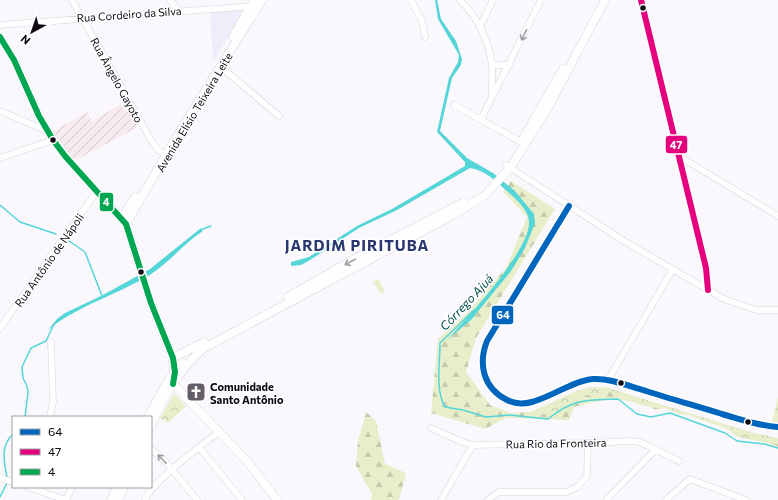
<svg xmlns="http://www.w3.org/2000/svg" width="778" height="500" font-family="Commissioner,sans-serif">
<style>
.commercial{fill:#efedf9}
.industrial{fill:url(#industrial-furrows)}
.forest{fill:url(#forest-firs)}
.park{fill:url(#park-crowns)}
.pitch{fill:#e8eeca}
.water{fill:#54d5d7}
.lines{fill:none;stroke-linecap:round;stroke-linejoin:round}
.stream{stroke:#54d5d7;stroke-width:1.5}
.minor-casing{stroke:#d8d3db;stroke-width:7}
.major-casing{stroke:#d8d3db;stroke-width:9}
.minor{stroke:#fefeff;stroke-width:6}
.major{stroke:#fefeff;stroke-width:8}
.bus-1-casing{stroke:#fff;stroke-width:9}
.bus-2-casing{stroke:#fff;stroke-width:9}
.bus-3-casing{stroke:#fff;stroke-width:9}
.bus-1{stroke:#0065bd;stroke-width:6}
.bus-2{stroke:#e5007d;stroke-width:6}
.bus-3{stroke:#00a651;stroke-width:6}
.oneway{stroke:#9e9ca1}
.bus-dot{fill:#0f0914;stroke:#fff;stroke-width:1.5}
.labels{text-anchor:middle;dominant-baseline:central;stroke-width:3;stroke-linejoin:round;paint-order:stroke}
.street-label{font-size:11px;fill:#0f0914;stroke:#fff}
.poi-label{font-size:11px;font-weight:bold;fill:#0f0914;stroke:#fff;text-anchor:start}
.water-label{font-size:12px;font-style:italic;fill:#044c4c;stroke:#fff}
.district-label{font-size:15px;font-weight:bold;letter-spacing:1px;fill:#2b3771;stroke:#fff}
.line-badge{stroke:#fff;stroke-width:1.5}
.badge-label{font-size:11px;text-anchor:middle;font-weight:bold;fill:#fff}
</style>
<defs>
<pattern id="industrial-furrows" width="10" height="10" patternUnits="userSpaceOnUse"><rect width="10" height="10" fill="#f8ebf0"/><path d="M-1 1l2-2M0 10L10 0M9 11l2-2" fill="none" stroke="#d3c8cd"/></pattern>
<pattern id="forest-firs" width="22" height="20" patternUnits="userSpaceOnUse"><rect width="22" height="20" fill="#e8eeca"/><path d="M5 1l3.5 6h-7zM16 11l3.5 6h-7z" fill="#c6cbad"/></pattern>
<pattern id="park-crowns" width="20" height="18" patternUnits="userSpaceOnUse"><rect width="20" height="18" fill="#e8eeca"/><path d="M2 6a3 3 0 1 1 6 0M12 15a3 3 0 1 1 6 0" fill="none" stroke="#c6cbad"/></pattern>
</defs>
<rect width="100%" height="100%" fill="#fbf8fd"/>
<path class="commercial" d="M245,10L213,62L210,11Z"/>
<path class="industrial" d="M123,103L138,127L74,161L52,132L87,112L92,121Z"/>
<path class="forest" d="M511,181L555,209L476,338L466,372L490,405L511,413L540,411L577,393L606,387L641,399L638,403L612,398L574,407L569,420L506,418L485,429L431,413L438,339L470,310L507,266L527,217L503,192Z
M366,412L376,421L385,464L406,473L399,500H371L372,494L356,466L358,441Z"/>
<path class="park" d="M589,387L608,388L754,433L778,438V447L766,443L737,437L727,429L688,415L679,414L664,408L655,410L651,407L637,404L619,393L608,392L591,396L583,394L574,398L566,411L557,417L534,412L533,411L574,392Z
M174,394L186,406L168,423L160,418Z
M778,397V423L772,422Z"/>
<path class="pitch" d="M378,279L385,291L381,294L373,282Z"/>
<path class="water" d="M435,0H437L441,19L456,41L462,59L461,65L452,78L440,131L467,158L493,173L515,191L534,214L535,223L525,248L511,271L471,320L447,340C467,318 528,252 529,224C530,211 517,200 508,192C497,182 485,170 470,168L397,210L359,228L310,260L301,265L291,266V262L309,257L357,226L392,209L465,166V162L437,132L449,78L458,62L459,55L438,19Z
M201,228L203,231C184,243 170,262 151,274C118,295 78,305 48,330L57,319L65,313L103,295L150,269Z"/>
<g class="lines">
<path class="stream" d="M0,205L20,222L56,234
M203,229L211,226
M69,241L85,252L102,296
M474,310L440,343C440,362 435,390 445,407L463,410L486,417L509,415L548,419C574,398 587,400 618,399L637,414L651,417L670,413L725,433L737,441L764,444L778,448
M25,417L28,392L27,386L23,378L22,367L31,348L46,341L54,324
M7,477C4,462 0,446 13,434
M0,497L7,483"/>
<defs>
<path id="minor" d="M72,0L151,140L158,150L167,155
M170,0L179,11
M411,0L422,21L425,37
M460,0C478,18 489,40 492,66C493,76 491,86 492,97
M641,0L706,268L708,290
M0,25L254,6
M480,27L493,0
M492,65H510
M221,67L279,116
M454,105L525,144
M0,111L47,131
M481,119L541,0
M677,155L778,216
M0,158L53,140
M506,165L624,241L724,299L756,310H778
M569,206L487,341C478,364 483,388 507,400C533,414 565,381 593,379C611,378 628,386 646,391C671,399 696,406 722,414C740,419 759,426 778,427
M0,328L97,191
M608,380L673,269
M50,417L53,402L51,342
M431,428L460,441L473,445L588,443L630,441L640,442L679,461
M199,447L242,500
M151,449L165,461L197,500
M0,478L13,482
M28,487L66,500
M66,500L72,487
M145,500C151,482 202,445 219,432
M441,500L473,445
M488,500L498,492H567L577,487L587,476L588,443
M606,500L656,449
M666,500L690,479L746,500"/>
<path id="major" d="M0,37L14,60L39,116L53,140L65,156L126,224L151,303L173,358L174,375
M233,37L254,0
M523,139L563,69
M122,218L135,197
M126,224L173,143L262,0
M288,297L349,262L464,202
M173,358L204,342
M173,384L247,461L277,500
M148,417L166,384L182,363
M151,426C164,397 179,369 204,348L455,214L485,195L510,168L549,106L605,0
M111,500L117,487
M118,500L124,487"/>
</defs>
<use href="#minor" class="minor-casing"/>
<use href="#major" class="major-casing"/>
<use href="#minor" class="minor"/>
<use href="#major" class="major"/>
<defs>
<path id="bus-1" d="M569,206L487,341C478,364 483,388 507,400C533,414 565,381 593,379C611,378 628,386 646,391C671,399 696,406 722,414C740,419 759,426 778,427"/>
<path id="bus-2" d="M641,0L706,268L708,290"/>
<path id="bus-3" d="M0,37L14,60L39,116L53,140L65,156L126,224L151,303L173,358L175,372L173,384"/>
</defs>
<use href="#bus-1" class="bus-1-casing"/>
<use href="#bus-2" class="bus-2-casing"/>
<use href="#bus-3" class="bus-3-casing"/>
<use href="#bus-1" class="bus-1"/>
<use href="#bus-2" class="bus-2"/>
<use href="#bus-3" class="bus-3"/>
</g>
<defs><path id="oneway-shaft" d="M-6 0H5M1.5-3L5.5 0L1.5 3" fill="none" stroke-width="1.6" stroke-linecap="round" stroke-linejoin="round"/></defs>
<g class="oneway">
<use href="#oneway-shaft" transform="translate(524 35) rotate(116)"/>
<use href="#oneway-shaft" transform="translate(350 262) rotate(152)"/>
<use href="#oneway-shaft" transform="translate(162 459) rotate(-135)"/>
</g>
<defs>
<symbol id="church-square" viewBox="-11 -11 22 22"><rect x="-9" y="-9" width="18" height="18" rx="4" fill="#625d66" stroke="#fff"/><path d="M-1.2-6h2.4v3.5h3.3v2.4h-3.3V6h-2.4V-.1h-3.3v-2.4h3.3Z" fill="#fff"/></symbol>
</defs>
<g fill-rule="evenodd">
<use href="#church-square" x="185" y="381" width="22" height="22"/>
</g>
<g class="bus-dot">
<circle cx="643" cy="8" r="3.5"/>
<circle cx="53" cy="140" r="3.5"/>
<circle cx="141" cy="272" r="3.5"/>
<circle cx="621" cy="383" r="3.5"/>
<circle cx="748" cy="422" r="3.5"/>
</g>
<g class="labels">
<g class="street-label">
<text transform="translate(129 14) rotate(-4)">Rua Cordeiro da Silva</text>
<text transform="translate(117 80) rotate(61)">Rua Ângelo Gayoto</text>
<text transform="translate(194 112) rotate(-59)">Avenida Elísio Teixeira Leite</text>
<text transform="translate(49 260) rotate(-55)">Rua Antônio de Nápoli</text>
<text transform="translate(556 443) rotate(-1)">Rua Rio da Fronteira</text>
</g>
<g class="poi-label">
<text x="210" y="386">Comunidade<tspan x="210" dy="13">Santo Antônio</tspan></text>
</g>
<g class="water-label">
<text transform="translate(466 302) rotate(-47)">Córrego Ajuá</text>
</g>
<g class="district-label">
<text x="357" y="245">JARDIM PIRITUBA</text>
</g>
</g>
<g class="line-badge">
<rect x="665" y="135" width="23" height="19" rx="4" fill="#e5007d"/>
<rect x="99" y="192" width="15" height="20" rx="4" fill="#00a651"/>
<rect x="491" y="305" width="23" height="20" rx="4" fill="#0065bd"/>
</g>
<g class="badge-label">
<text x="676" y="149">47</text>
<text x="106" y="206">4</text>
<text x="503" y="319">64</text>
</g>
<rect x="12" y="416" width="140" height="72" fill="#ffffff" stroke="#9f9da1"/>
<rect x="20" y="429" width="20" height="6" fill="#0065bd" stroke="#9f9da1"/>
<text x="48" y="436" font-size="12" fill="#0f0914">64</text>
<rect x="20" y="449" width="20" height="6" fill="#e5007d" stroke="#9f9da1"/>
<text x="48" y="456" font-size="12" fill="#0f0914">47</text>
<rect x="20" y="469" width="20" height="6" fill="#00a651" stroke="#9f9da1"/>
<text x="48" y="476" font-size="12" fill="#0f0914">4</text>
<g transform="translate(32 32) rotate(220)" stroke="#ffffff" stroke-width="3" paint-order="stroke">
<path d="M0-3L7 15L0 10L-7 15Z" fill="#0f0914"/>
<text y="-6" font-size="11" font-weight="bold" text-anchor="middle" fill="#0f0914">N</text>
</g>
</svg>
